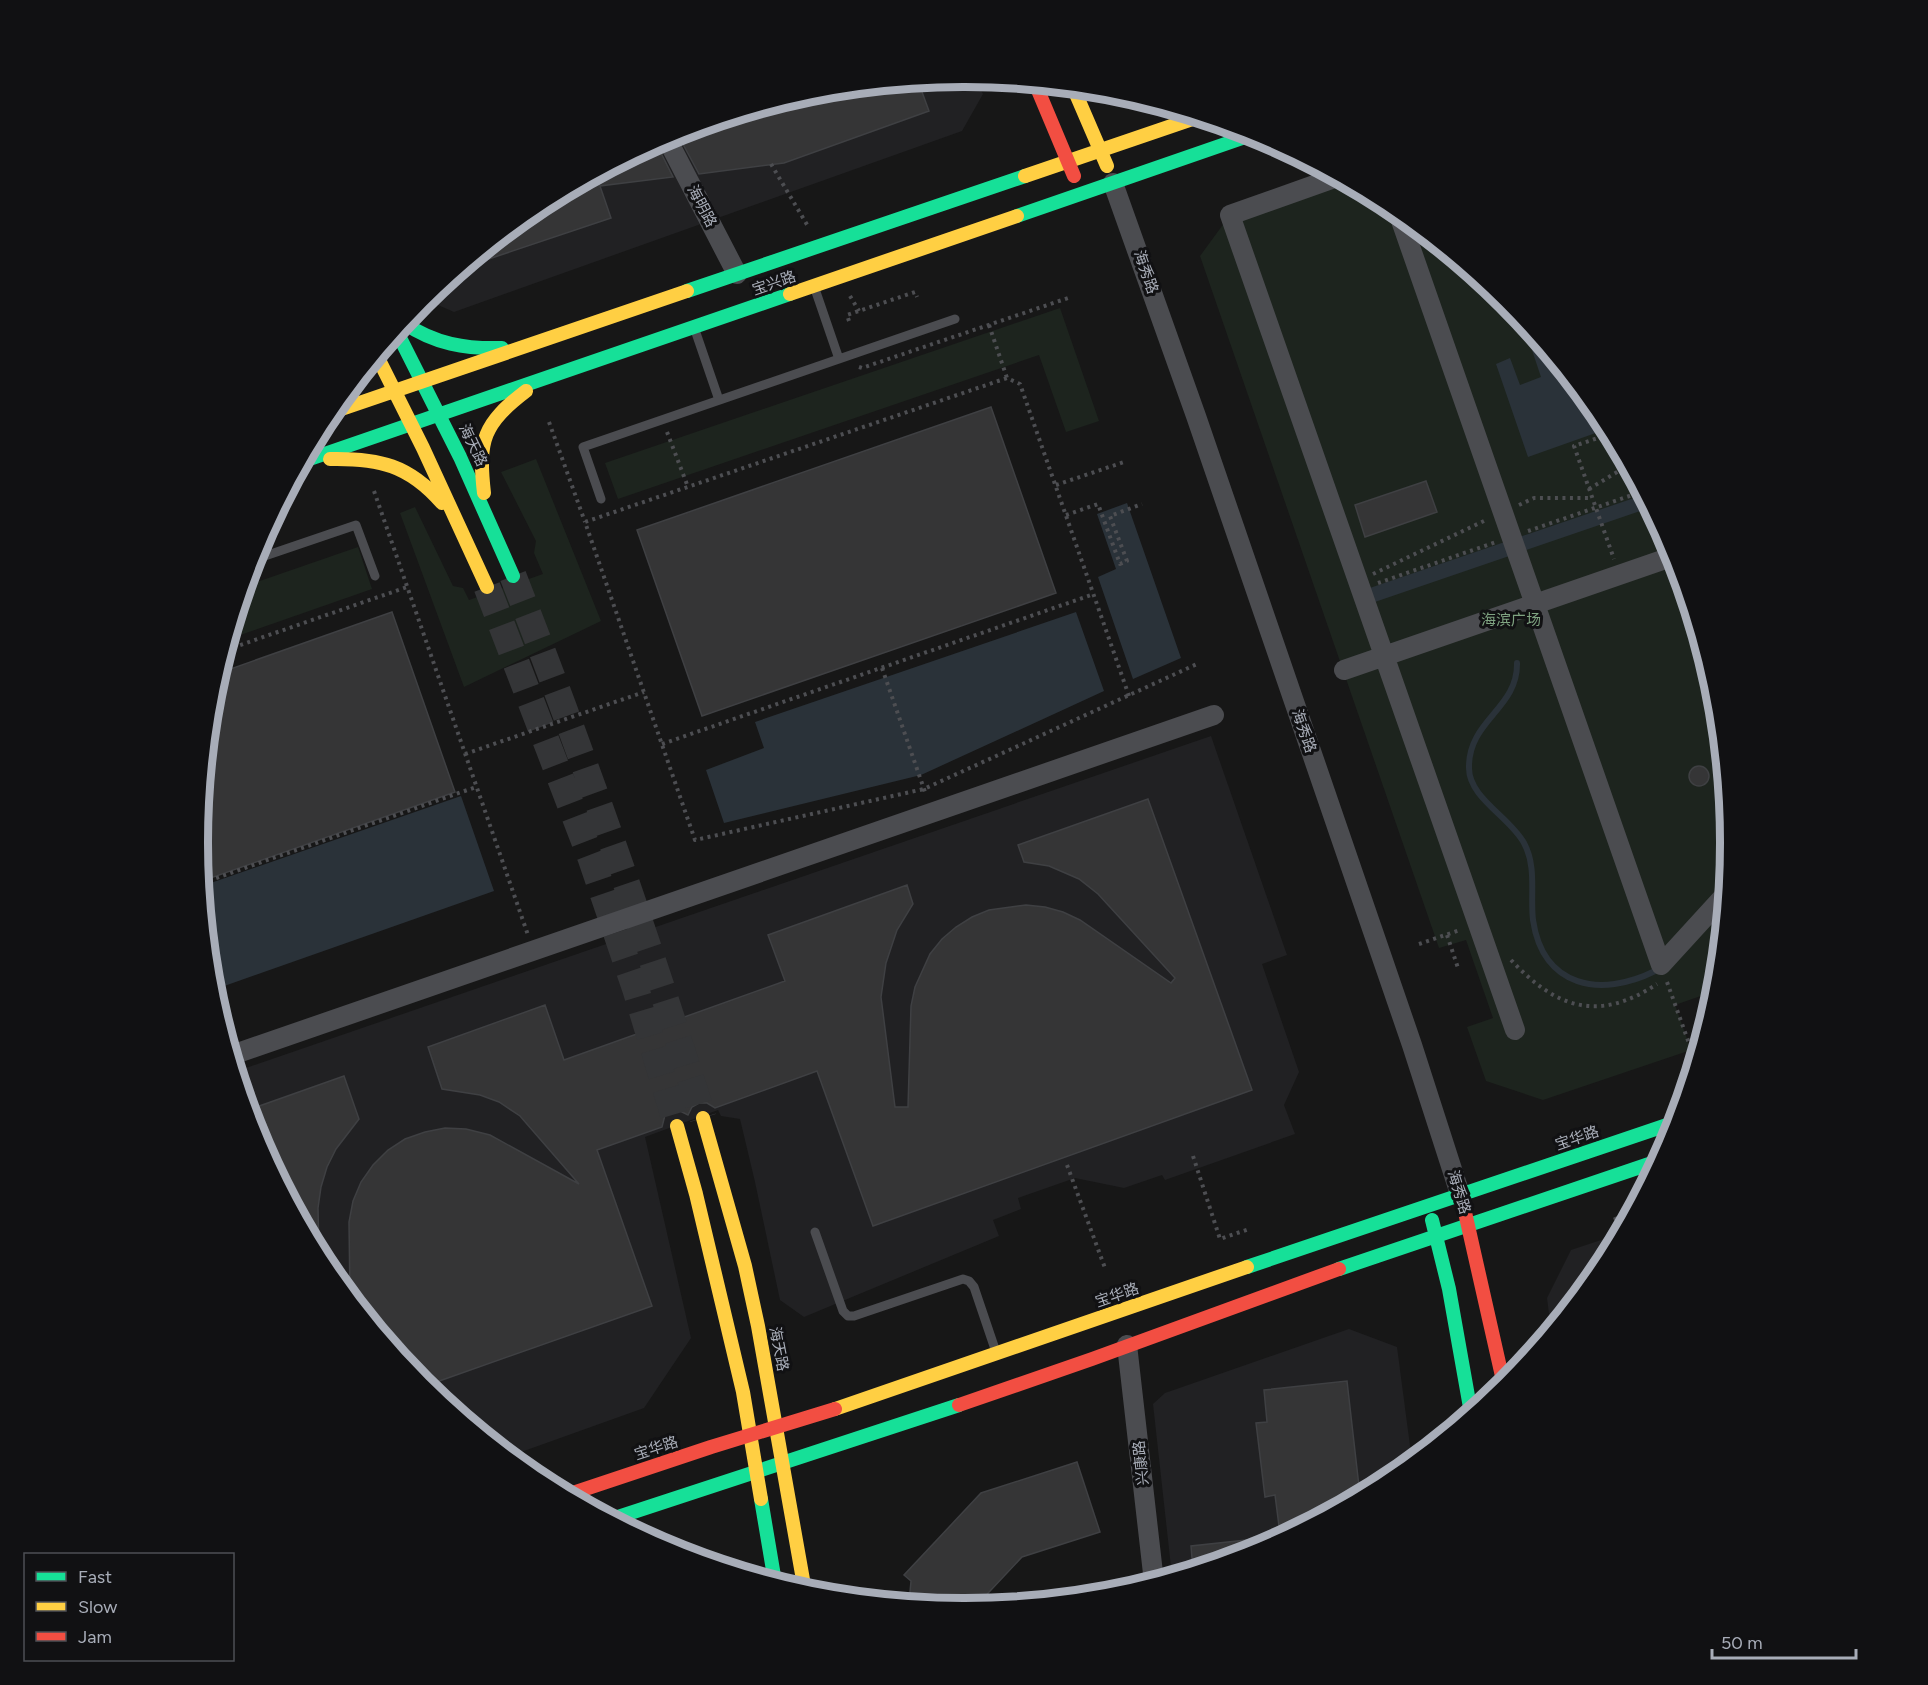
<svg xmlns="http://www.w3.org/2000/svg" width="1928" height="1685" font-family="Figtree,'Noto Sans SC',sans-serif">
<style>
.built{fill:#212123}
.green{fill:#1d241e}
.water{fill:#2a3239}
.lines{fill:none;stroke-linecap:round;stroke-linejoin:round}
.stream{stroke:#2a3239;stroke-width:6}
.building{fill:#353536;stroke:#3f4043;stroke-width:1.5}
.secondary-tunnel{stroke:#343537;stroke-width:27;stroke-dasharray:27 14;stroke-linecap:butt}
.path{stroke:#4d4e52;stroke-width:4;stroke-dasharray:3 4.5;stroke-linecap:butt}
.lane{stroke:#4b4c50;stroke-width:9}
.street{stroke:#4b4c50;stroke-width:20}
.fast{stroke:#16e098;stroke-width:14}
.slow{stroke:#ffcf43;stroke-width:14}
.jam{stroke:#f24e42;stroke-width:14}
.labels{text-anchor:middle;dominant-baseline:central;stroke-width:6;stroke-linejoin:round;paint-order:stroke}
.street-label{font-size:15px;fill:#a8adb8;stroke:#111113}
.park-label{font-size:15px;fill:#7fa381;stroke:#111113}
.rim{fill:none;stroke:#a8adb8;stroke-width:8}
</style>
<rect width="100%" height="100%" fill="#171717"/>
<path class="built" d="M964,77L974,78L983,94L962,131L454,312L424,299L539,205L671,135L815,91Z
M1211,736L1287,955L1262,964L1299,1072L1284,1105L1295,1134L1165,1180L1162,1175L1124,1188L1075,1178L1018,1198L1021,1209L993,1220L999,1236L804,1317L780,1300L755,1182L740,1119L721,1116L718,1110L645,1137L691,1338L644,1408L510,1456L422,1384L327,1268L256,1135L237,1071Z
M1619,1234L1601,1268L1551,1329L1547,1298L1571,1250Z
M1349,1329L1397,1347L1412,1461L1389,1480L1257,1550L1172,1576L1153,1404L1165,1393Z
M692,1544L732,1569L672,1551Z"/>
<path class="green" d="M1337,177L1390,206L1506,301L1601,417L1672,550L1715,693L1730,843L1715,991L1675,1005L1691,1050L1543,1100L1486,1081L1467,1027L1493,1018L1466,940L1439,948L1200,256L1230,215Z
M1060,308L1099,421L1066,432L1039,355L618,499L605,463Z
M536,459L601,621L464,687L400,513L415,507L453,586L463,588L469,600L543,574L534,553L536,541L501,472Z
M358,547L372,589L229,639L245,586Z"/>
<path class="water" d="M1543,346L1601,417L1607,429L1528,457L1496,364L1510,358L1520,385L1541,377L1532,350Z
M1643,495L1649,508L1369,604L1364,590Z
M1127,503L1181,658L1133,679L1098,577L1116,569L1097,514Z
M1076,612L1104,691L921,775L724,823L706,770L764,748L755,722Z
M461,796L494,891L213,990L202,886Z"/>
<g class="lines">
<path class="stream" d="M1517,663C1518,709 1468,720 1469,768C1469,798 1510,817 1524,843C1537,867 1530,895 1533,920C1543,988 1601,998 1655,971"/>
</g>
<path class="building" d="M918,81L929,111L784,163L699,174L677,133L815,91Z
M656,143L673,177L600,186L611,218L465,267L539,205Z
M991,407L1056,593L702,716L637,530Z
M1426,481L1437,512L1365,537L1355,505Z
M392,612L455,792L202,881L198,842L213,693L219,673Z
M1689 776a10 10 0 1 1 20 0a10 10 0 1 1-20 0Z
M1148,799L1252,1090L873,1226L817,1071L715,1108L707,1103H699L692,1107L688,1115L680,1111H672L665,1115L662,1127L597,1150L652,1306L425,1386L350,1296L349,1222L353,1201L361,1182L373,1165L388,1150L405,1139L425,1132L445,1128L466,1129L490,1135L579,1184L520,1116L499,1102L480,1095L442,1089L428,1047L545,1005L564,1060L785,981L768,935L907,885L913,904L897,930L886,963L881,997L895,1107H908L911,1006L915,987L930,954L942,939L956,927L972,917L989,910L1026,905L1045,907L1063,912L1080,920L1171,983L1175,978L1098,894L1079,879L1049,866L1024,862L1018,845Z
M344,1076L359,1119L336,1149L327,1167L321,1187L318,1208L319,1253L256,1135L248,1110Z
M1347,1381L1360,1495L1309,1522L1279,1526L1275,1495L1265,1497L1256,1423L1267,1422L1264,1390Z
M1077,1462L1100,1532L1022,1557L975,1607L964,1608L909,1603L911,1581L904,1575L981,1493Z
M1275,1537V1540L1257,1550L1193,1570L1191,1546Z"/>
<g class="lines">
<path class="secondary-tunnel" d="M513,576C583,754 646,934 703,1118
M487,587L591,858L636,990L677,1126"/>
<path class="path" d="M771,164L809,228
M850,296L859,311
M849,321L847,315L915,292L917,297
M989,325L1007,378
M859,367L862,368L1071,297
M549,422L585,522
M667,432L688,487
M1610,434L1574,446L1614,559
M1056,485L1127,461
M1589,489L1627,466
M374,491L528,935
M1519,505L1534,498H1592
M1066,515L1098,504L1120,564L1127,561L1110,516L1142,504
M1528,531L1641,492
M1373,574L1488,519
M1378,583L1496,542
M226,650L407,587
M882,668L925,792
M1129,696L1020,384L1007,378L585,522L695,840L924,789L1197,664
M662,744L1094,594
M465,754L644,692
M202,883L476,787
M1447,935L1458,968
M1419,944L1460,930
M1511,960C1556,1008 1598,1023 1657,984
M1667,982L1695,1060
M1193,1156L1220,1239L1249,1229
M1067,1165L1105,1268
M1615,1217L1620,1232"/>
<path class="lane" d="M815,289L839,359
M695,330L719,400
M601,499L583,447L955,319
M253,560L356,525L375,576
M815,1232L843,1311L848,1316H854L963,1279L969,1281L974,1287L996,1352"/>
<path class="street" d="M666,137L737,274
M1337,177L1230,215L1515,1030
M1113,183L1196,416L1412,1045L1460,1194
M1398,212L1661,965L1725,895
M1344,670L1674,556
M232,1055L1214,715
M1127,1345L1154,1582"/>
<path class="fast" d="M1017,216L1254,134
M687,291L1025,176
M404,323C435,344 465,349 502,348
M397,332L460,457L513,576
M304,461L790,294
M1432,1220L1449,1289L1471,1413
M1247,1267L1676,1122
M1339,1269L1658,1161
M761,1499L775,1582
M612,1519L959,1405"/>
<path class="slow" d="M1073,87L1107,166
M1025,176L1198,117
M790,294L1017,216
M377,356L423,448L487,587
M330,413L687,291
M330,459C379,458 409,465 442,503
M484,493C478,440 483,424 526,391
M703,1118L745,1266L758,1326L805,1591
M677,1126L696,1194L743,1392L761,1499
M835,1409L1247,1267"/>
<path class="jam" d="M1035,83L1074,176
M1464,1208L1504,1385
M959,1405L1092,1359L1339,1269
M567,1495L711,1447L835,1409"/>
</g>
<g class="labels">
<g class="street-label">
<text transform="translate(702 206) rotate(62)">海明路</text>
<text transform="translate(1146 272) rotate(71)">海秀路</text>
<text transform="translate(774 283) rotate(-19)">宝兴路</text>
<text transform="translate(473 445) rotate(64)">海天路</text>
<text transform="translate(1304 731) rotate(71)">海秀路</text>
<text transform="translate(1577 1138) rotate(-19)">宝华路</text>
<text transform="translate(1459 1192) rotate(73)">海秀路</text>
<text transform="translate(1117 1295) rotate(-19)">宝华路</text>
<text transform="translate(779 1349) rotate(79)">海天路</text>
<text transform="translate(656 1448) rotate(-18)">宝华路</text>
<text transform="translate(1141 1463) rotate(-96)">兴康路</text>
</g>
<g class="park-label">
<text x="1511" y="620">海滨广场</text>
</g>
</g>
<path d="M0 0H1928V1685H0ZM963 87H965A755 755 0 0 1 1720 842V843A755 755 0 0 1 965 1598H963A755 755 0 0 1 208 843V842A755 755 0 0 1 963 87Z" fill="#111113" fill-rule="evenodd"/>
<path class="rim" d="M963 87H965A755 755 0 0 1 1720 842V843A755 755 0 0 1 965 1598H963A755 755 0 0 1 208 843V842A755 755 0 0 1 963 87Z"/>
<rect x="24" y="1553" width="210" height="108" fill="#111113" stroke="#4d4f55" stroke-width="1.5"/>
<rect x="36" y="1572" width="30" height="9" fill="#16e098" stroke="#4d4f55" stroke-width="1.5"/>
<text x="78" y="1583" font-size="18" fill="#a8adb8">Fast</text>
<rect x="36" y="1602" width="30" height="9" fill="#ffcf43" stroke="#4d4f55" stroke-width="1.5"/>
<text x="78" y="1613" font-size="18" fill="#a8adb8">Slow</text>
<rect x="36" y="1632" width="30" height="9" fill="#f24e42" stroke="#4d4f55" stroke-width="1.5"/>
<text x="78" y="1643" font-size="18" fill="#a8adb8">Jam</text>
<path d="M1712 1649v9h144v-9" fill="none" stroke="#a8adb8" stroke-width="3"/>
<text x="1721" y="1649" font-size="18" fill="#a8adb8" stroke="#111113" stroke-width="4.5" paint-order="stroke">50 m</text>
</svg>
